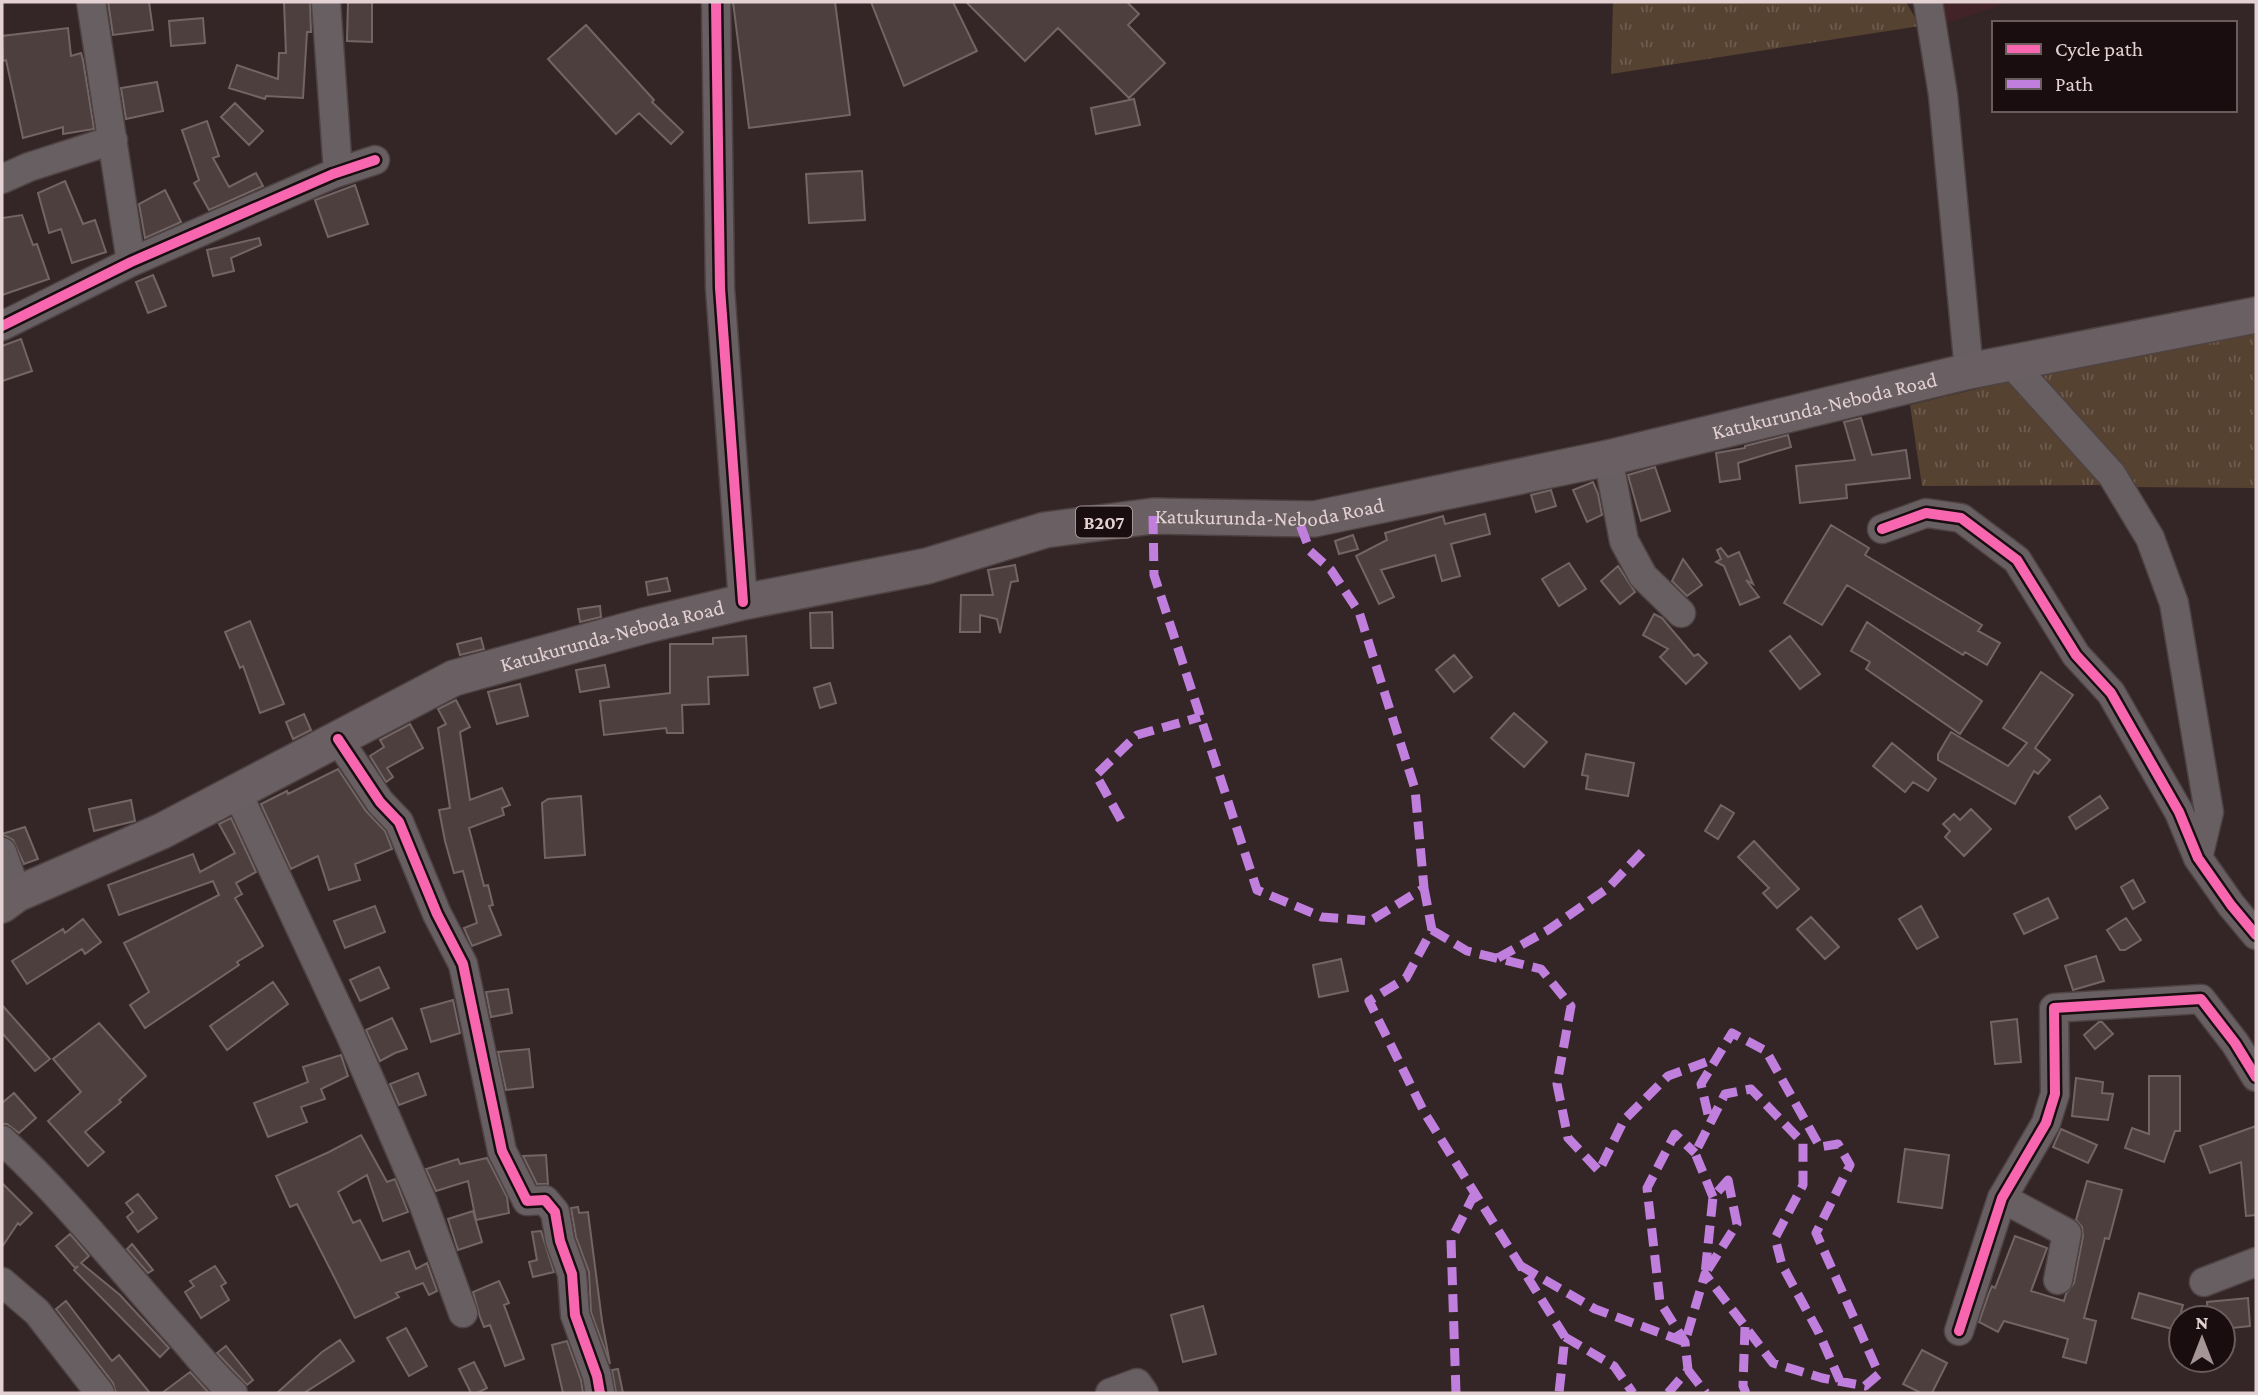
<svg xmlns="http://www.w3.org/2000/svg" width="2258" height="1395" font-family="'Crimson Pro',serif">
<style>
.built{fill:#422328}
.grass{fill:url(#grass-tufts)}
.building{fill:#4d3f3e;stroke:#726564;stroke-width:2}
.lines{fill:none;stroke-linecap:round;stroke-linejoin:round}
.minor-casing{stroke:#4e4243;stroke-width:31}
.major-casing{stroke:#4e4243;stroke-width:38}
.minor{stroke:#675f62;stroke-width:28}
.major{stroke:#6a5f62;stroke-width:35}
.quiet{stroke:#c07fdc;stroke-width:9;stroke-dasharray:18 9;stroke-linecap:butt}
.cycleway-casing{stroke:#190d0f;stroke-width:15}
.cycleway{stroke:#f766af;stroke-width:10}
.labels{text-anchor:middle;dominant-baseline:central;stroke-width:5;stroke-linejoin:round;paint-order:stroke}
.shield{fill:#190d0f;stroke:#a79698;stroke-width:2}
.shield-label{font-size:19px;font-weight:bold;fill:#e4d1d3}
.street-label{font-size:21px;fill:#e4d1d3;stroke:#190d0f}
</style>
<defs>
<pattern id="grass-tufts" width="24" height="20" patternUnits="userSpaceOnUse" patternTransform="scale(1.75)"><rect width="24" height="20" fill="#564231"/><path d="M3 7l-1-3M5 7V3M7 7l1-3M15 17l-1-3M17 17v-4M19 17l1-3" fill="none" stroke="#6e5c4e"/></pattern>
</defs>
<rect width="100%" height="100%" fill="#342527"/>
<path class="built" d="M1930,2H2010L1935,27Z"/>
<path class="grass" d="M1613,2H1906L1920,26L1611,74Z
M2256,328V488L2125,487L2034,377Z
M2010,381L2118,485L1922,486L1910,405Z"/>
<path class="building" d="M108,2H149L153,30L113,35Z
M284,2H310L311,32H307L303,98L266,96L265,99L229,88L237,65L278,79L279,53H286Z
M348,2H372V42L347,41Z
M733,2H835L850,115L749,128Z
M871,2H953L977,51L904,86Z
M966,2H1127L1139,14L1128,25L1165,63L1129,98L1058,28L1025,61Z
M203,18L205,43L171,46L169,21Z
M586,25L654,100L652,102L683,132L671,144L639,113L616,134L548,59Z
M68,28L71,56L81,53L83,60L94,129L63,134V127L23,138L6,60L3,61L2,36Z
M157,82L163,111L126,119L121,88Z
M1134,99L1140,125L1096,134L1091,108Z
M235,103L263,131L249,145L221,117Z
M207,121L219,156L213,158L229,187L256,173L263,186L209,210L194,183L199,180L182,130Z
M862,171L865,220L809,223L806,174Z
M65,181L83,224L95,220L106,252L72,263L61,229L49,233L38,193Z
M355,185L368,224L328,237L315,200Z
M165,190L181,222L145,238L139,204Z
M22,215L33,245L37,244L49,279L2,295V218Z
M259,238L261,245L231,258L234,271L213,276L207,250Z
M153,275L166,306L148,313L136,282Z
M21,339L32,371L2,381V346Z
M1861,418L1872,455L1906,450L1910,478L1846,485L1847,498L1800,503L1796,466L1855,460L1844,422Z
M1788,435L1791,447L1738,463L1740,479L1720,482L1716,453L1745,448V446Z
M1655,467L1670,511L1641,521L1628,475Z
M1593,482L1598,494L1602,515L1587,522L1573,490Z
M1551,490L1556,506L1536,512L1531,495Z
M1485,514L1490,534L1451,544L1460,576L1442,581L1435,555L1381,570L1394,597L1379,604L1356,556L1387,540L1385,533L1443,516L1445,524Z
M1831,525L1869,548L1865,555L1982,625L1978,631L2000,643L1987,665L1965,652L1963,655L1847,585L1822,625L1784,603Z
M1353,535L1358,549L1339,554L1335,541Z
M1721,548L1728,557L1739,552L1753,584L1746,580L1759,597L1740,605L1724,566L1716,562L1721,559L1717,550Z
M1683,559L1702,585L1687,596L1672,581Z
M1569,563L1586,589L1559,606L1542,579Z
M1015,565L1018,581L1011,582L1000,633L997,619L980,615V632H960L961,595H993L988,570Z
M1618,566L1635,592L1620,604L1601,581Z
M667,578L670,591L648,595L646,582Z
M600,606L601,617L580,622L578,609Z
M832,612L833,648H811L810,613Z
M1654,614L1662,618L1694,656L1698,654L1707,663L1686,684L1660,657L1668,649L1643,635Z
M250,621L284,704L260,713L243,666L240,668L225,632Z
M1867,622L1982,701L1960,734L1866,669L1870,662L1851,651Z
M746,636L748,675L708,677L709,704L682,705L683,733H667L666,728L604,735L600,701L670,693V644H713V638Z
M1790,636L1820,674L1800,689L1770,651Z
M481,638L484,649L460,655L457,644Z
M1454,655L1472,677L1454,692L1436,670Z
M605,665L609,687L580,692L576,670Z
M2041,672L2073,695L2035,748L2050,760L2038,774L2034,771L2015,804L1938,760V754L1951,732L2008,766L2027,743L2003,728Z
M830,683L836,703L820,708L814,688Z
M520,684L528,716L497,724L488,692Z
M456,700L470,727L460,732L470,800L502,788L510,805L502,808L504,815L469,828L484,886L488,885L493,905L489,906L501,935L472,946L464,928L477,923L463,871L454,873L445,841L439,810L450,808L438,728L446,724L438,709Z
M1514,713L1547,742L1524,767L1491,738Z
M304,714L311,730L293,739L286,722Z
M410,724L423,748L387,768L393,777L386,782L370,756L384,747L380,740Z
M1892,743L1936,779L1928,791L1913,782L1905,792L1873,766Z
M1586,754L1634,763L1628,796L1586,789L1588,776L1582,775Z
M338,769L366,811L385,831L392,849L355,864L360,880L329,890L318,856L291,869L261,804L287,791L288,794Z
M581,796L585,855L545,858L542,803L548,799Z
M2100,796L2108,808L2076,829L2069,817Z
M131,800L135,821L94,831L89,809Z
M1721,805L1734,813L1718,839L1705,831Z
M1971,809L1991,829L1964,856L1945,837L1950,831L1943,824L1954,814L1960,820Z
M231,818L256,872L236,883L242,894L235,898L263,946L237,962L239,965L145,1028L130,1005L149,992L124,943L219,895L213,881L119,915L108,885L193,854L200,872L235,853L219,824Z
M25,827L38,859L24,864L13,840L2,834Z
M1754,841L1799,889L1777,908L1763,893L1769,888L1738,857Z
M2133,880L2145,902L2133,909L2121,887Z
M2048,898L2058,918L2024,934L2014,914Z
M375,906L385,932L345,948L334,921Z
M1921,906L1938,937L1917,949L1899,919Z
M1811,917L1839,947L1825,959L1797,929Z
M2126,918L2141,940L2125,950H2120L2107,930Z
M83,919L101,942L85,954L82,949L27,984L12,961L63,929L65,933Z
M2096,956L2104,981L2073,990L2065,966Z
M1341,959L1348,991L1319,997L1313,965Z
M379,967L389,988L360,1001L350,980Z
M273,982L288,1004L227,1050L210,1026Z
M508,989L512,1013L491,1017L486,992Z
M453,1000L460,1033L431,1042L421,1009Z
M2,1005L50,1059L35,1071L2,1033Z
M392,1018L407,1049L395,1053L380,1061L366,1030Z
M2017,1019L2021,1062L1995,1064L1991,1022Z
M2099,1022H2102L2113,1034L2095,1049L2084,1035Z
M99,1023L146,1076L119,1100L121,1102L85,1132L104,1152L88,1166L48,1121L81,1092L53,1059Z
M529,1049L533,1087L506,1090L498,1052Z
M341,1055L348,1076L321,1089L325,1099L301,1107L307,1122L268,1137L254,1103L308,1082L303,1067Z
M418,1073L426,1095L399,1105L390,1084Z
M2149,1076H2180V1131H2175L2164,1162L2125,1148L2132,1128L2149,1134Z
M2076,1078L2103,1082L2102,1093L2113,1094L2108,1120L2072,1116Z
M14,1093L36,1118L19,1133L7,1124H2V1103Z
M2256,1126V1215L2246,1216L2241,1162L2210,1173L2200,1146Z
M2061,1129L2097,1145L2088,1163L2053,1147Z
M361,1135L387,1182L395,1179L408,1212L383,1221L367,1175L338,1192L353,1223L360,1220L381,1261L409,1251L416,1269L427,1263L437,1291L429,1295L423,1283L396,1293L399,1297L355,1318L297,1204L290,1207L276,1176L329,1152Z
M1905,1149L1949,1155L1942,1208L1898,1202Z
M546,1155L548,1184H537L523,1156Z
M487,1158L507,1197L509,1213L476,1220L468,1181L436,1191L426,1169L458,1159L460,1164Z
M2087,1181L2122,1190L2109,1239L2105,1238L2084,1318L2096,1321L2086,1363L2063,1357L2068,1339L2004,1321L1998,1332L1979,1322L1989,1293L1992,1286L1995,1288L2015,1236L2047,1248L2031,1291L2064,1301L2066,1294L2074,1283L2083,1236L2082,1227L2076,1220Z
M2,1183L32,1213L20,1225L18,1223L2,1247Z
M138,1194L157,1218L138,1232L127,1217L133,1212L126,1203Z
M578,1207L579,1213L588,1212L602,1321L610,1364L591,1312L589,1272L576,1237L571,1208Z
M473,1211L482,1242L458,1250L448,1219Z
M541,1231L554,1272L533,1277L529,1262L537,1260L532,1232Z
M70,1234L89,1256L81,1263L120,1295L169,1348L160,1357L74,1270L78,1266L75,1268L56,1246Z
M132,1244L153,1270L148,1273L127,1249Z
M215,1266L226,1283L221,1286L229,1300L201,1318L185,1292L194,1286L190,1281Z
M499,1281L509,1303L504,1305L524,1359L505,1366L490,1325L484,1327L480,1317L473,1292Z
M2139,1293L2183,1305L2176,1330L2132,1318Z
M2248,1298L2250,1326L2223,1329V1318H2208L2207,1302Z
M66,1301L112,1361L119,1355L150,1393H116L113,1383L56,1309Z
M1203,1306L1216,1354L1183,1362L1171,1315Z
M406,1328L427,1366L409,1376L387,1338Z
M340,1340L354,1361L304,1393H277L322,1352Z
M567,1341L581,1380L583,1393H563L552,1345Z
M226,1346L253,1380L247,1385L217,1353Z
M1922,1350L1947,1363L1932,1393H1921L1903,1384Z
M474,1362L487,1388L477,1393H471L459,1369Z
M618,1369L623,1393H616L612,1370Z
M190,1372L209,1393H162Z"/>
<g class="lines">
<defs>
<path id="minor" d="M91,2L131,262
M326,2L338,172
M716,2L720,288L743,602
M1928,2L1943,95L1969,371
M2,179L29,167L113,140
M2,326L131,262L333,174L375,160
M2011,363L2112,475L2150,538L2174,603L2209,812L2198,858
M1608,458L1624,541L1643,576L1681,613
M1882,529L1926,513L1961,518L2017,560L2076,655L2111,693L2179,812L2198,858L2231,905L2256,935
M338,739L380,802L399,822L437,914L463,964L502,1151L527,1201L545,1200L555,1212L560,1241L572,1274L575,1315L597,1376L600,1393
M237,792L350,1034L423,1203L463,1313
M2,852L17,894
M2,1140C67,1200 120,1268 179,1334C196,1353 213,1375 233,1393
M2002,1198L2067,1233L2058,1280
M2,1282L37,1312L100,1393
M2204,1282L2256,1262
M1959,1331L2002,1198L2046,1123L2055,1094L2054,1008L2201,999L2235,1043L2256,1077
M1110,1393L1137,1383L1144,1393"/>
<g id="major">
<path id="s1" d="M2,905L17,894L162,831L454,678L647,625L743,602L927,566L1045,530L1153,516L1314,519L1608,458L1969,371L2256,315"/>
</g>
</defs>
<use href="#minor" class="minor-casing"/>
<use href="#major" class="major-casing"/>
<use href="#minor" class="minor"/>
<use href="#major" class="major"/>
<path class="quiet" d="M1153,516L1154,575L1257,890L1322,917L1370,921L1424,888L1415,789L1359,612L1331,570L1310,551L1298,519
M1121,820L1096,775L1137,735L1200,717
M1424,888L1432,930L1406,978L1369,1001L1424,1112L1565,1337L1559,1393
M1432,930L1467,951L1541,969L1571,1006L1557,1084L1568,1138L1599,1171L1624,1120L1668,1076L1717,1058
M1498,958L1548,930L1608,888L1646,848
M1728,1180L1737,1224L1705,1274L1713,1197Z
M1713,1197L1695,1153L1725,1094L1751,1089L1803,1143V1185L1775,1238L1782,1265L1819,1333L1840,1381
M1521,1266L1595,1309L1685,1342L1705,1274L1773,1363L1822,1378L1865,1386L1879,1374L1816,1233L1850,1165L1838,1144L1820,1147L1766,1051L1732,1033L1701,1084L1710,1123
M1745,1327L1743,1386L1746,1393
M1565,1337L1614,1366L1633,1393
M1688,1370L1706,1393
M1456,1393L1451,1240L1475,1193
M1668,1393L1688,1370L1685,1342L1660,1302L1647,1188L1675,1134L1695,1153"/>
<defs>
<path id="cycleway" d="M716,2L720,288L743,602
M2,326L131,262L333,174L375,160
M1882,529L1926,513L1961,518L2017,560L2076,655L2111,693L2179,812L2198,858L2231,905L2256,935
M338,739L380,802L399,822L437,914L463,964L502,1151L527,1201L545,1200L555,1212L560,1241L572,1274L575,1315L597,1376L600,1393
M1959,1331L2002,1198L2046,1123L2055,1094L2054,1008L2201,999L2235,1043L2256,1077"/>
</defs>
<use href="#cycleway" class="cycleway-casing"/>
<use href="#cycleway" class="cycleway"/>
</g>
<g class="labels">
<rect class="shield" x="1076" y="506.5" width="56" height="31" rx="5"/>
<g class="shield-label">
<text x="1104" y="522">B207</text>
</g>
<g class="street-label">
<text stroke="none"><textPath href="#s1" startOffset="1909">Katukurunda-Neboda Road</textPath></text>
<text stroke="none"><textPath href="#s1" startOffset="1342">Katukurunda-Neboda Road</textPath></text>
<text stroke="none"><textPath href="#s1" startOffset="670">Katukurunda-Neboda Road</textPath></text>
</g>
</g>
<rect width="2258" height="1395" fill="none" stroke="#e4d1d3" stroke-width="7"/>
<rect x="1992" y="21" width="245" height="91" fill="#190d0f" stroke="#6a5b5d" stroke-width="2"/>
<rect x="2006" y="44" width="35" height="10" fill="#f766af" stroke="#6a5b5d" stroke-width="2"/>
<text x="2055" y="56" font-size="21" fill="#e4d1d3">Cycle path</text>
<rect x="2006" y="79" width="35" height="10" fill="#c07fdc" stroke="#6a5b5d" stroke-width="2"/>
<text x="2055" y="91" font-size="21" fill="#e4d1d3">Path</text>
<g transform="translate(2202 1339)"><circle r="33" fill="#190d0f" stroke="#6a5b5d" stroke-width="2"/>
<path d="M0-5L12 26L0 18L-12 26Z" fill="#a69597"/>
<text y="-10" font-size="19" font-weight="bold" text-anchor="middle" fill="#e4d1d3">N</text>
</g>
</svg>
